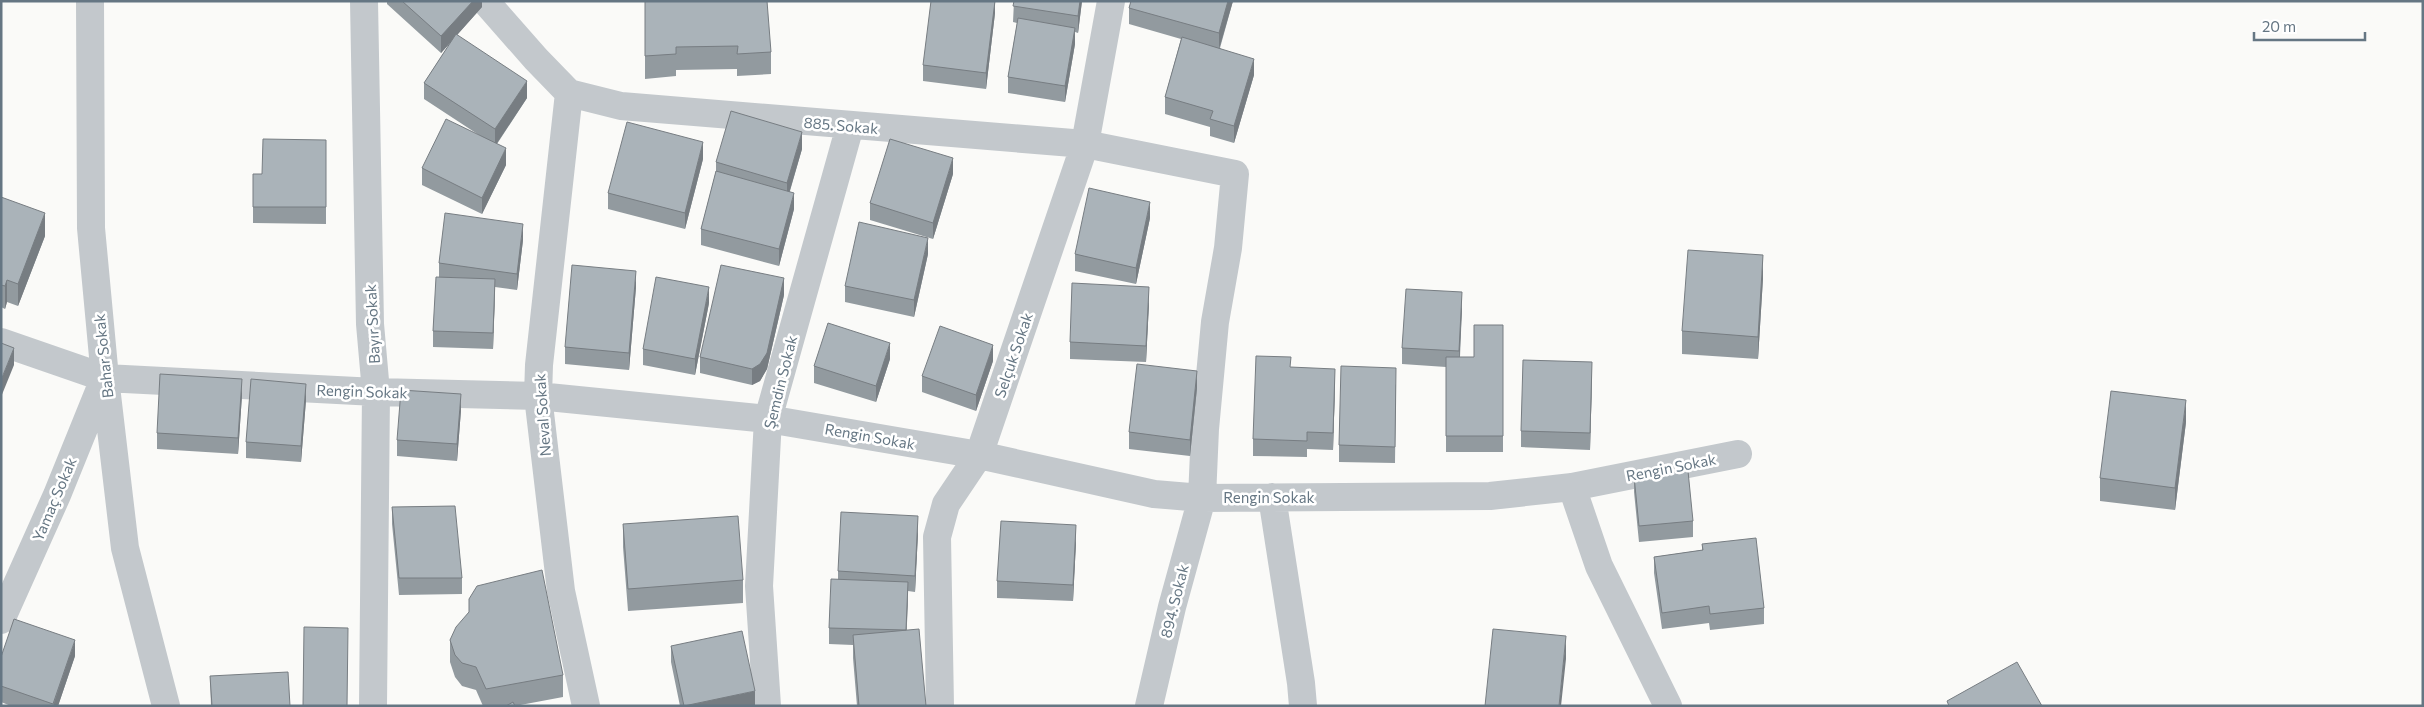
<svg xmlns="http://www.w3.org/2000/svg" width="2424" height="707" font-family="Commissioner,sans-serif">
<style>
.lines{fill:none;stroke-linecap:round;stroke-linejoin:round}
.minor{stroke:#c3c8cc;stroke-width:28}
.wall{fill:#929a9f}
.shaded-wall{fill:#777d82}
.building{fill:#aab3b9;stroke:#777d82}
.labels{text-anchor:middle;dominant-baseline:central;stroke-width:5;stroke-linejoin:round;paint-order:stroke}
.street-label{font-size:15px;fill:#657683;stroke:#fff}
</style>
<rect width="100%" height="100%" fill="#fafaf8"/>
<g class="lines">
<path class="minor" d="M90,1L91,228L105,378L125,548L166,706
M364,1L370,324L376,392L373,706
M485,1L536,59L569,93L621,106L1085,144L1235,174L1228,248L1215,322L1205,429L1202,498L1172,607L1149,706
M569,93L539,365L538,396L561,591L586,706
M1,342L105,378L376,392L538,396L768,419L979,455L1154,494L1202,498L1490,496L1572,487L1738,454
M1572,487L1599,566L1668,706
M1272,497L1301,683L1303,706
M1,620L57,495L104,379
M767,706L759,586L768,419L850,126
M940,706L937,537L946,504L979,455L1085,144L1111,1"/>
</g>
<path class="wall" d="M387,1H482V7L457,35L527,98L497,144L506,165L482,214L422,185V168L482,137L424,99V83L451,42L441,53L387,4Z
M645,1L771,52V74L737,76V69L676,70V76L645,79Z
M995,1V13L986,89L923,81V65Z
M1014,1H1082L1078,33L1075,32V44L1065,102L1008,93V77L1017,23L1013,22Z
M1233,1L1220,48L1254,75L1234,143L1210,136V127L1165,114V97L1181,39L1129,24V8Z
M326,140V224L253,223V174H262Z
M802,149L790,191L794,209L779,266L701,245V229L716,171V162Z
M703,159L685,229L608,209V193Z
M953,174L933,239L870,220V203Z
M1,197L45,236L18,306L7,302L5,309L1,307Z
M1150,218L1136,284L1075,271V254Z
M523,240L517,290L495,287L493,349L433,347V331L439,277V263Z
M928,254L914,317L845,302V286Z
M1763,278L1758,359L1682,354V331Z
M636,287L629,370L565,364V347Z
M784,295L767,369L760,381L752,385L700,373V357Z
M709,303L695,375L643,365V349Z
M1149,303L1146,362L1070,359V342Z
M1462,308L1460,357H1474L1503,325V452H1446V367L1402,364V348Z
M890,359L876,402L814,383V366Z
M993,361L976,411L922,392V376Z
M1291,367L1335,386L1333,450L1307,449V457L1253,456V439Z
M1592,379L1590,450L1521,447V431Z
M1396,384L1395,463L1339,462V445Z
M1197,388L1190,456L1129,449V432Z
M242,395L238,454L157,449V433Z
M306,400L301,462L246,458V442Z
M461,410L457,461L397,456V440Z
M2186,422L2175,510L2100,501V478Z
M1634,476L1693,521V537L1639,542L1634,492Z
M392,507L462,578V594L399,595L392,524Z
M623,524L743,580V603L628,611L623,547Z
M918,533L915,592L908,591L906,631L926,706H857L853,658V645L829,644V628L838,579V571Z
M1076,542L1073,601L997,598V581Z
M1702,544L1764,608V624L1710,630L1709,623L1662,629L1654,573V557L1702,550Z
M469,599L563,675V697L515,706H483L476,690L462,686L455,677L450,662V640L469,612Z
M671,646L755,706H680L671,662Z
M75,656L58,706H11L1,702V657Z
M210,676L290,706H211Z"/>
<path class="shaded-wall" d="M473,1H482V7L441,53V36Z
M995,1V13L986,89V73Z
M1080,1H1082L1078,33V16Z
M1228,1H1233L1219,49V33Z
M1075,28V44L1065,102V86Z
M1254,59V75L1234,143V126Z
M527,81V98L495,146V129Z
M802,132V149L787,200V183Z
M703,142V159L685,229V213Z
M506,148V165L482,214V198Z
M953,158V174L933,239V223Z
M794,193V209L779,266V249Z
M1150,202V218L1136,284V268Z
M45,213V236L18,306V284Z
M523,224V240L517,290V274Z
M928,238V254L914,317V300Z
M1763,255V278L1758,359V337Z
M636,271V287L629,370V353Z
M784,278V295L767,369L760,381L752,385V369Z
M495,279V295L493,349V333Z
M7,280V302L5,309V286Z
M709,287V303L695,375V359Z
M1149,287V303L1146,362V346Z
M1462,292V308L1459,368V351Z
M890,343V359L876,402V386Z
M993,345V361L976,411V395Z
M14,348V365L1,397V380Z
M1592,362V379L1590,450V433Z
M1335,369V386L1333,450V433Z
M1197,371V388L1190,456V440Z
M242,379V395L238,454V438Z
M306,384V400L301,462V446Z
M461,394V410L457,461V444Z
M2186,400V422L2175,510V488Z
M918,516V533L915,592V576Z
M1076,525V542L1073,601V585Z
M908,582V599L906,647V630Z
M1566,636V659L1561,706H1559Z
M75,640V656L58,706H53Z
M755,691V706H685Z"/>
<path class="building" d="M402,1H473L441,36Z
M645,1H767L771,52L737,54L738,46L676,47V54L645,56Z
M931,1H995L986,73L923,65Z
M1014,1H1080L1078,16L1013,6Z
M1131,1H1228L1219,33L1129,8Z
M1018,18L1075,28L1065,86L1008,77Z
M456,34L527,81L495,129L424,83Z
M1182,37L1254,59L1234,126L1210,119L1213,111L1165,97Z
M731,111L802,132L787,183L716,162Z
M446,119L506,148L482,198L422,168Z
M627,122L703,142L685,213L608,193Z
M263,139L326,140V207H253V174H262Z
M890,139L953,158L933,223L870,203Z
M716,171L794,193L779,249L701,229Z
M1089,188L1150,202L1136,268L1075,254Z
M1,197L45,213L18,284L7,280L5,286L1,285Z
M445,213L523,224L517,274L439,263Z
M859,222L928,238L914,300L845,286Z
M1688,250L1763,255L1758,337L1682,331Z
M572,265L636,271L629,353L565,347Z
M721,265L784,278L767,353L760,364L752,369L700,357Z
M436,277L495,279L493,333L433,331Z
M656,277L709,287L695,359L643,349Z
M1072,283L1149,287L1146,346L1070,342Z
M1406,289L1462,292L1459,351L1402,348Z
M828,323L890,343L876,386L814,366Z
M1474,325H1503V436H1446V357H1474Z
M940,326L993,345L976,395L922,376Z
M1,343L14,348L1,380Z
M1256,356L1291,357L1290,367L1335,369L1333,433L1307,432V441L1253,439Z
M1523,360L1592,362L1590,433L1521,431Z
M1137,364L1197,371L1190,440L1129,432Z
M1341,366L1396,368L1395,447L1339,445Z
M160,374L242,379L238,438L157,433Z
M251,379L306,384L301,446L246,442Z
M401,390L461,394L457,444L397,440Z
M2111,391L2186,400L2175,488L2100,478Z
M1688,471L1693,521L1639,526L1634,476Z
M455,506L462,578H399L392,507Z
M841,512L918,516L915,576L838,571Z
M738,516L743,580L628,589L623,524Z
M1001,521L1076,525L1073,585L997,581Z
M1756,538L1764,608L1710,614L1709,606L1662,613L1654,557L1703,550L1702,544Z
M542,570L563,675L486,689L476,667L462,663L455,655L450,640L456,627L469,612V599L477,586Z
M831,579L908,582L906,630L829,628Z
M14,619L75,640L53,704L1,686V657Z
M304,627L348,628L347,706H303Z
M919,629L926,706H859L853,635Z
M1493,629L1566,636L1559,706H1485Z
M742,631L755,691L684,706L671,646Z
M2017,662L2042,706H1949L1947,701Z
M288,672L290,706H212L210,676Z
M513,702L515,706H506Z"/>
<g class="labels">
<g class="street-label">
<text transform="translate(841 125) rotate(5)">885. Sokak</text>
<text transform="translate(372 324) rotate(-93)">Bayır Sokak</text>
<text transform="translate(1013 355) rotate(-71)">Selçuk Sokak</text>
<text transform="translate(103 356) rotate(-96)">Bahar Sokak</text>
<text transform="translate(780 382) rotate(-76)">Şemdin Sokak</text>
<text transform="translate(362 391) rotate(2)">Rengin Sokak</text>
<text transform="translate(542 415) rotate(-94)">Neval Sokak</text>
<text transform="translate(870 436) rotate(10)">Rengin Sokak</text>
<text transform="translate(1671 467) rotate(-11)">Rengin Sokak</text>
<text x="1269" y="497">Rengin Sokak</text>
<text transform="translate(54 499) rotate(-67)">Yamaç Sokak</text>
<text transform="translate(1174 601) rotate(-76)">894. Sokak</text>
</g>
</g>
<rect width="2424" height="707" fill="none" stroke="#657683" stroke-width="5"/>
<path d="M2254 32v8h111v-8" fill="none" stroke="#657683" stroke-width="2.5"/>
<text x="2262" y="32" font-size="15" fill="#657683" stroke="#ffffff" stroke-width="4" paint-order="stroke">20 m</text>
</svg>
